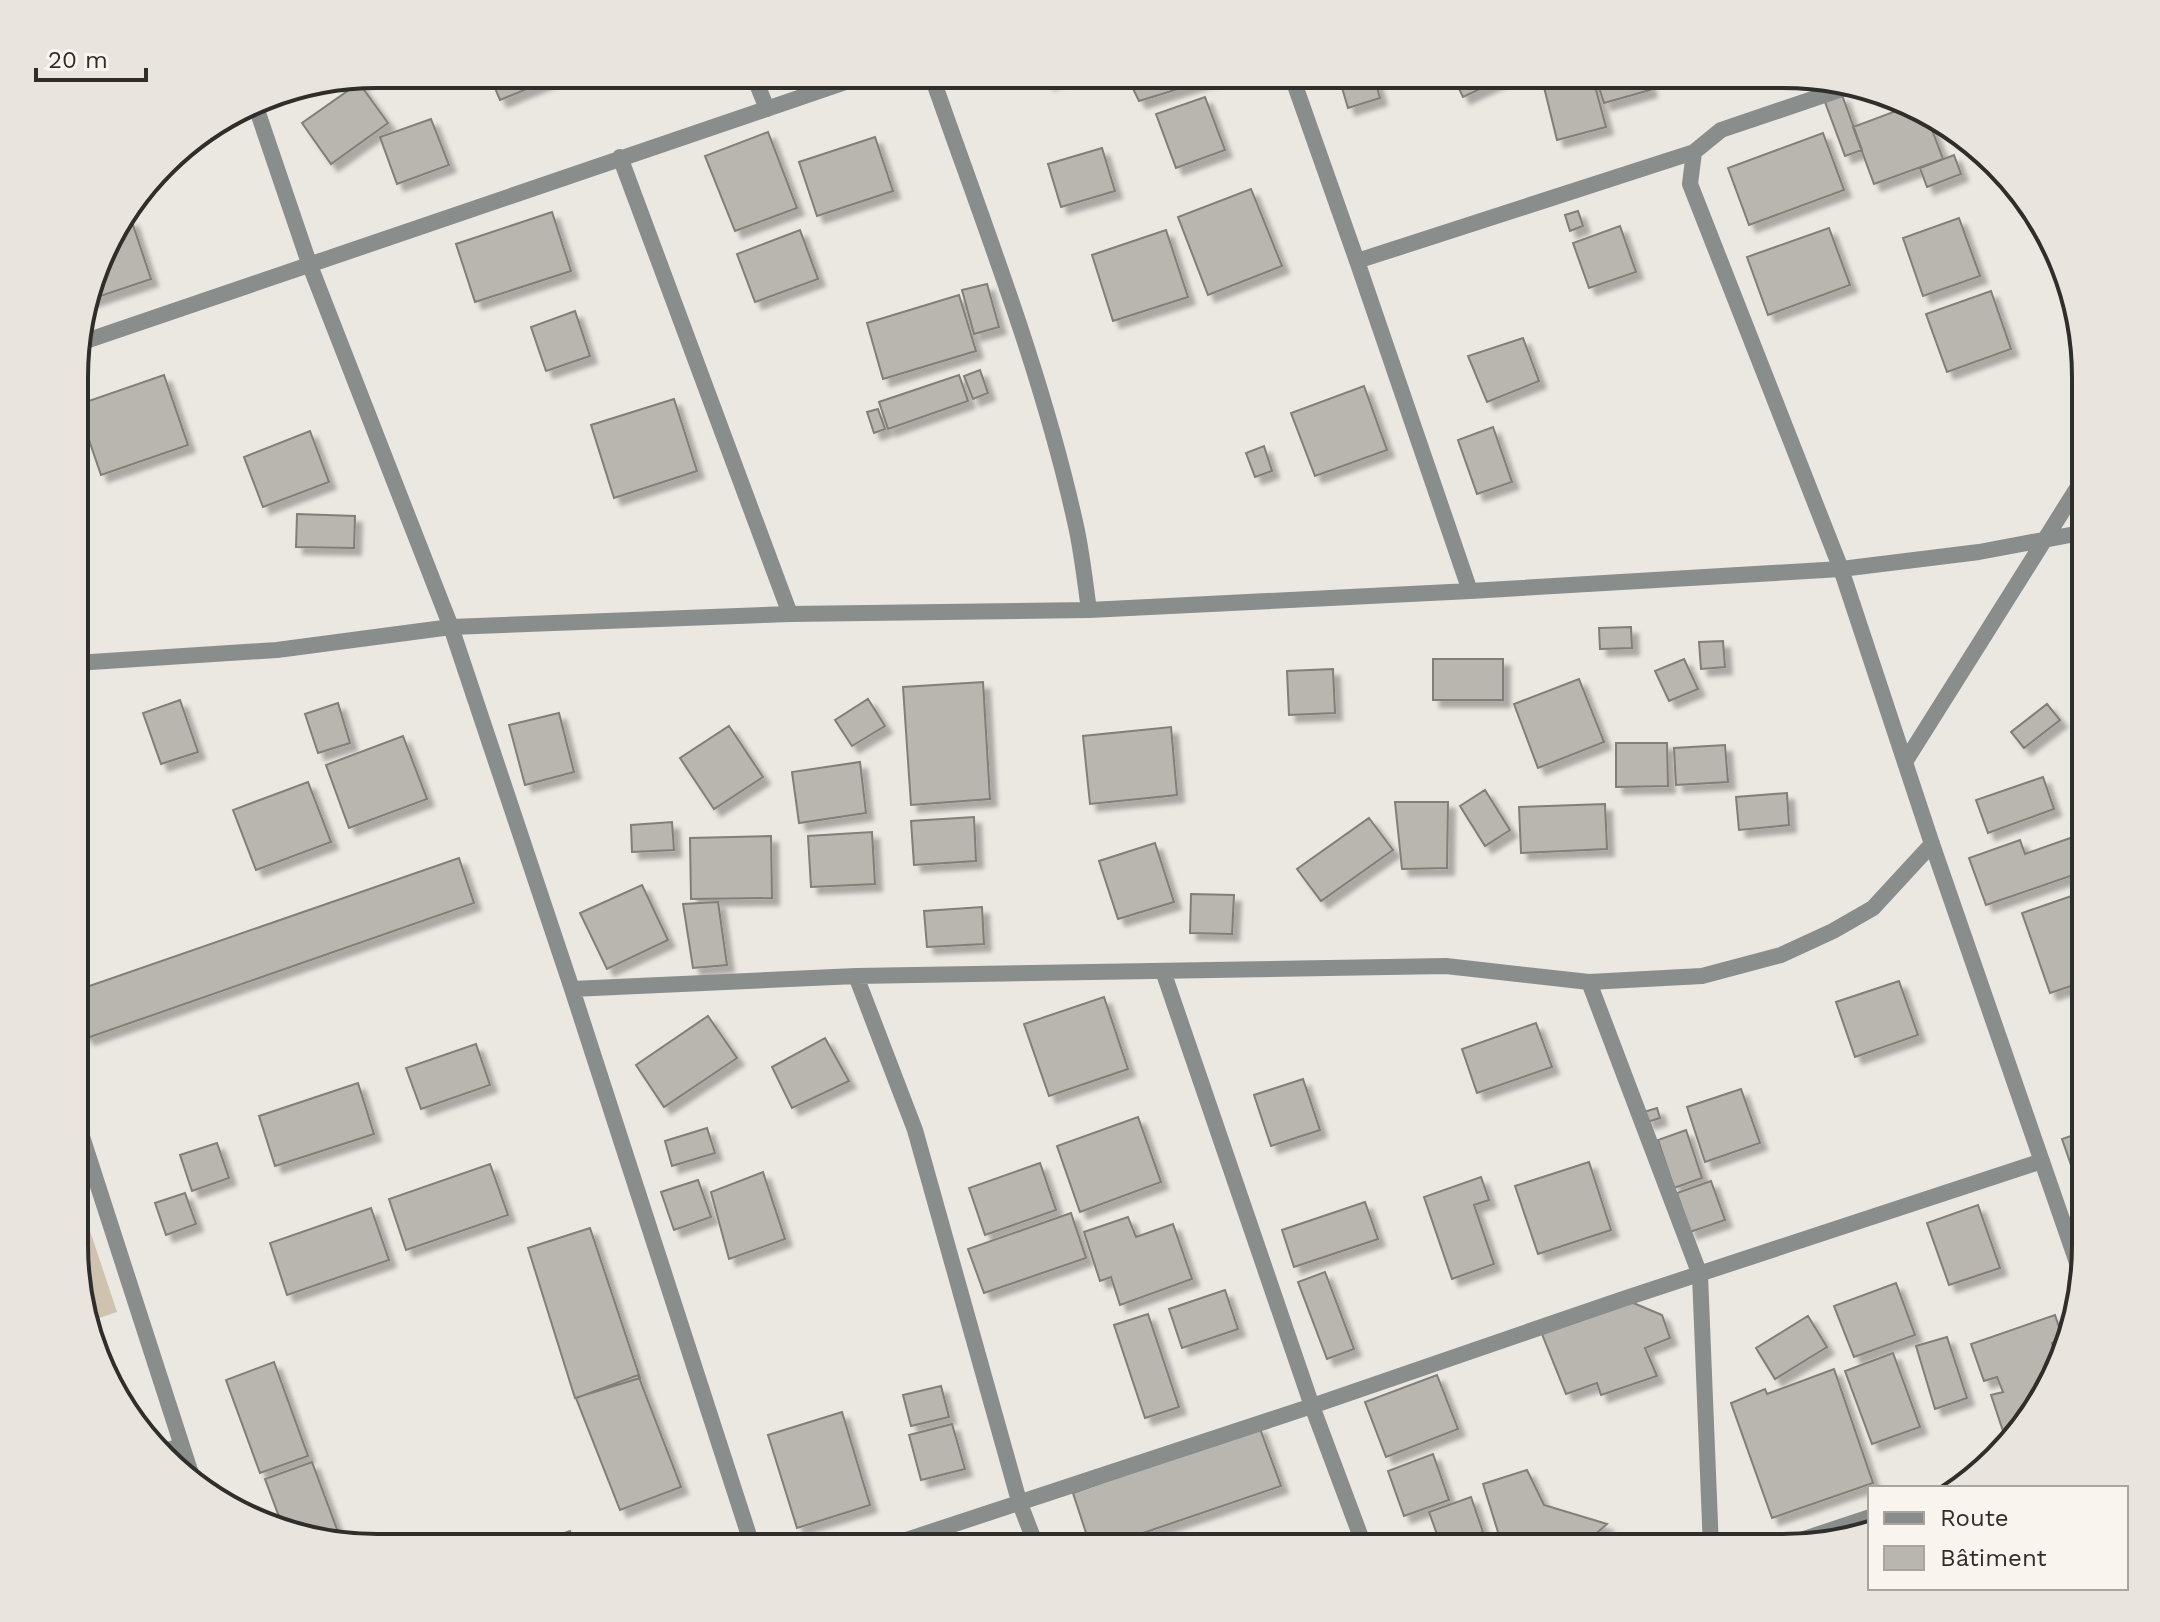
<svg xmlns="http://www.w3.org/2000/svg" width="2160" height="1622" font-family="'Work Sans',sans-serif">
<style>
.green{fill:#cfc2af}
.building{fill:#b9b5af;stroke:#827e78;stroke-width:2;filter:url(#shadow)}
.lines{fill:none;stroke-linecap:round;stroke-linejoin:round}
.street{stroke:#898d8c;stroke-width:16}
.rim{fill:none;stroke:#2f2e2b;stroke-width:4}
</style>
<defs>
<filter id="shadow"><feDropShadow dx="7" dy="7" stdDeviation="2" flood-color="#0004"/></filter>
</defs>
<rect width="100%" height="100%" fill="#ebe7e1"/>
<path class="green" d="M75,1186L117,1312L90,1321L75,1265Z"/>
<path class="building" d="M489,74H559V76L500,100Z
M1044,74H1070L1047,83Z
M1126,74H1212L1214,78L1139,101Z
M1363,74H1373L1380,98L1348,108L1340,81Z
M1452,74H1512L1463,97Z
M1541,75H1592L1606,127L1557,140Z
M1621,75H1646L1650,90L1604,103L1597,81Z
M359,83L388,123L331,164L302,123Z
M1842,95L1862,150L1845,156L1825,102Z
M1205,97L1225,150L1176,168L1156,114Z
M1912,105L1926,114L1943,159L1874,184L1853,127Z
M431,119L449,165L397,184L380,137Z
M768,132L797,208L735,231L705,156Z
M1823,133L1844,190L1749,225L1728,168Z
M875,137L893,191L817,216L799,162Z
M1102,148L1115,191L1061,207L1048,164Z
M1954,155L1961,174L1927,187L1920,168Z
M1251,189L1282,266L1208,295L1178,217Z
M1578,211L1583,226L1570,231L1565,215Z
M552,212L571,271L475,302L456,244Z
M1959,218L1980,276L1923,296L1903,238Z
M131,219L151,279L89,300L114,226Z
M1620,226L1636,272L1589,288L1573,243Z
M1829,228L1850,285L1768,315L1747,257Z
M800,230L818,279L755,302L737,254Z
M1166,230L1188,297L1113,321L1092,255Z
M987,284L999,327L974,334L962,290Z
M1991,291L2011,349L1947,372L1926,314Z
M959,295L976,351L883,379L867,323Z
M575,311L590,356L546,371L531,327Z
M1523,338L1539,381L1487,402L1468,356Z
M980,370L988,393L973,399L964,376Z
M164,375L188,445L101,475L77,405Z
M959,375L968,401L888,429L879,402Z
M1364,386L1387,450L1315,476L1291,413Z
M674,399L697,471L614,498L591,425Z
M878,409L885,429L874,433L867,412Z
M1493,427L1512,482L1477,494L1458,440Z
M310,431L329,482L263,507L244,457Z
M1264,446L1272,471L1255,477L1246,453Z
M297,514L355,516L354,548L296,547Z
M1631,627L1632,648L1600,649L1599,628Z
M1723,641L1725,667L1701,669L1699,642Z
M1433,659H1503V700H1433Z
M1684,659L1698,689L1669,701L1655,671Z
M1333,669L1335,713L1289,715L1287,671Z
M1579,679L1604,742L1538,768L1514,704Z
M983,682L990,799L911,805L903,687Z
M2086,696V730L2076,699Z
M868,699L885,726L852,746L835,720Z
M180,700L198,752L161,764L143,713Z
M338,703L350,743L318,753L305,714Z
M2047,704L2060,720L2024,748L2011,732Z
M559,713L574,772L525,785L509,725Z
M729,726L763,777L714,809L680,758Z
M1171,727L1177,795L1090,804L1083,736Z
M403,736L427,799L349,828L326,765Z
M1616,743H1667L1668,786L1616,787Z
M1725,745L1728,782L1676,785L1674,748Z
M860,762L866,813L799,823L792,772Z
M2043,777L2054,809L1988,833L1976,800Z
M308,782L331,842L256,870L233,810Z
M1485,790L1510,830L1485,846L1460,806Z
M1787,793L1789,825L1739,830L1736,797Z
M1395,802H1448L1447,868L1402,869Z
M1605,804L1607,849L1521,853L1519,807Z
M974,817L976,861L914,865L911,821Z
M1369,818L1393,850L1321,901L1297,869Z
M672,822L674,850L632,852L631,825Z
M872,832L875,884L811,887L808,836Z
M771,836L772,898L691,899L690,838Z
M2073,837L2085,871L1986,905L1969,858L2020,840L2025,854Z
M1155,843L1174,902L1118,919L1099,861Z
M459,858L474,903L87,1038L75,1007V991Z
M642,885L668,940L607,969L580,913Z
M2086,891V981L2050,993L2022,913Z
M1191,894L1234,895L1232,934L1190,933Z
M718,902L727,965L693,968L683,904Z
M982,907L984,944L927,947L924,911Z
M1899,981L1918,1035L1855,1057L1836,1002Z
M1104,997L1128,1069L1049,1096L1024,1024Z
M75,1007L85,1032L75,1036Z
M708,1016L737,1058L664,1107L636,1065Z
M1536,1023L1552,1067L1477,1093L1462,1049Z
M825,1038L849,1081L792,1108L772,1067Z
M476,1044L490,1085L421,1109L406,1068Z
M1303,1079L1320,1130L1271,1146L1254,1095Z
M358,1083L374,1134L275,1166L259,1116Z
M1741,1089L1760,1143L1705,1162L1687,1107Z
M1657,1108L1660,1118L1647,1122L1644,1112Z
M1138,1117L1161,1182L1080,1212L1057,1146Z
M707,1128L715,1153L672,1166L665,1141Z
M1686,1130L1702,1178L1674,1188L1658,1140Z
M2085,1131V1205L2062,1139Z
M217,1143L229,1178L192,1191L180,1155Z
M1589,1162L1611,1230L1538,1254L1515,1186Z
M1040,1163L1056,1210L985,1235L969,1188Z
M490,1164L508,1215L406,1250L389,1199Z
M763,1172L785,1239L729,1259L711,1192Z
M1481,1177L1489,1200L1474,1205L1494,1264L1452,1279L1424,1197Z
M698,1180L711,1217L674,1230L661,1192Z
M1711,1181L1725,1220L1690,1232L1677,1193Z
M185,1193L196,1224L166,1235L155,1203Z
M1365,1202L1378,1239L1294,1267L1282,1230Z
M1978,1205L2000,1268L1949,1285L1927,1223Z
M371,1208L389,1260L287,1295L270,1243Z
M1071,1213L1086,1258L984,1293L968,1249Z
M1128,1217L1136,1237L1173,1224L1192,1279L1120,1305L1111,1277L1100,1281L1084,1232Z
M590,1228L640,1378L575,1398L528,1248Z
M1325,1272L1354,1349L1327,1359L1298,1282Z
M1896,1283L1915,1335L1854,1357L1834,1306Z
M1225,1290L1238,1329L1182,1348L1169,1309Z
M1631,1302L1662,1315L1670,1338L1645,1348L1657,1376L1601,1395L1597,1383L1566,1394L1542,1334Z
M1148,1314L1179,1407L1145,1418L1114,1325Z
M2055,1315L2063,1339L2052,1343L2055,1354L2064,1352L2063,1361L2021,1428L2004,1434L1991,1395L2003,1392L1997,1377L1984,1381L1971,1344Z
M1808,1316L1827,1347L1775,1379L1756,1348Z
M1947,1337L1967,1398L1935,1409L1916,1346Z
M1893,1353L1920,1427L1872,1444L1845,1371Z
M274,1362L308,1456L260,1473L226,1380Z
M1834,1369L1873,1483L1772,1518L1731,1403L1765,1389L1767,1394Z
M638,1375L681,1487L620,1510L576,1398Z
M1437,1375L1458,1429L1386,1457L1365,1402Z
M941,1386L949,1417L911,1426L903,1395Z
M842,1412L870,1505L797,1528L768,1435Z
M952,1424L965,1469L921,1480L909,1435Z
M1259,1426L1281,1486L1099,1548H1091L1073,1493Z
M1433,1454L1449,1500L1404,1516L1388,1471Z
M312,1462L341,1540L335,1542L284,1530L265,1479Z
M1527,1470L1544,1505L1607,1524L1580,1548H1503L1483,1484Z
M1471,1497L1483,1532L1442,1548L1429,1512Z
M570,1531L576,1547H525Z"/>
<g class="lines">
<path class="street" d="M753,74L767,109
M931,74C983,223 1042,371 1076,526C1082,553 1085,582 1089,610
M1291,74L1357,261
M255,104L309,263L451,627L572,989L753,1548
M1694,152L1690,184L1841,569L1932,844L2082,1277
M620,157L790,614
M77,344L869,74
M1470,591L1357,261L1694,152L1721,130L1851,86
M76,663L277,650L451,627L790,614L1089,610L1470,591L1841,569L1979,552L2086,532
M1905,762L2086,474
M1163,971L1312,1406L1365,1548
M856,976L915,1130L1019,1501L1037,1548
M1589,982L1700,1275L1711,1548
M572,989L856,976L1446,966L1589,982L1702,976L1781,955L1833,931L1873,908L1932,844
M75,1115L194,1483
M162,1452L181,1446
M882,1548L1312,1406L1623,1299L2042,1161
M1777,1548L1870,1517"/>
</g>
<path d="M0 0H2160V1622H0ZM377 88H1783A289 289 0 0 1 2072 377V1245A289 289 0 0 1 1783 1534H377A289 289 0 0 1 88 1245V377A289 289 0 0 1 377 88Z" fill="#e9e4de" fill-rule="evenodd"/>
<path class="rim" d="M377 88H1783A289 289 0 0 1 2072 377V1245A289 289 0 0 1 1783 1534H377A289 289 0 0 1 88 1245V377A289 289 0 0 1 377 88Z"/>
<rect x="1868" y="1486" width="260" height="104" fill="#f9f4ee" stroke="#a8a5a0" stroke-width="2"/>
<rect x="1884" y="1512" width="40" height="12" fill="#898d8c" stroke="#a8a5a0" stroke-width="2"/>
<text x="1940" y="1526" font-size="24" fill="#2f2e2b">Route</text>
<rect x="1884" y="1546" width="40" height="24" fill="#b9b5af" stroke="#a8a5a0" stroke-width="2"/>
<text x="1940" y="1566" font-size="24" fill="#2f2e2b">Bâtiment</text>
<path d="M36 68v12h110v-12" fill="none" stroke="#2f2e2b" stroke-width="4"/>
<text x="48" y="68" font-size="24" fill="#2f2e2b" stroke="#f9f4ee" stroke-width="6" paint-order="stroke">20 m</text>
</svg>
